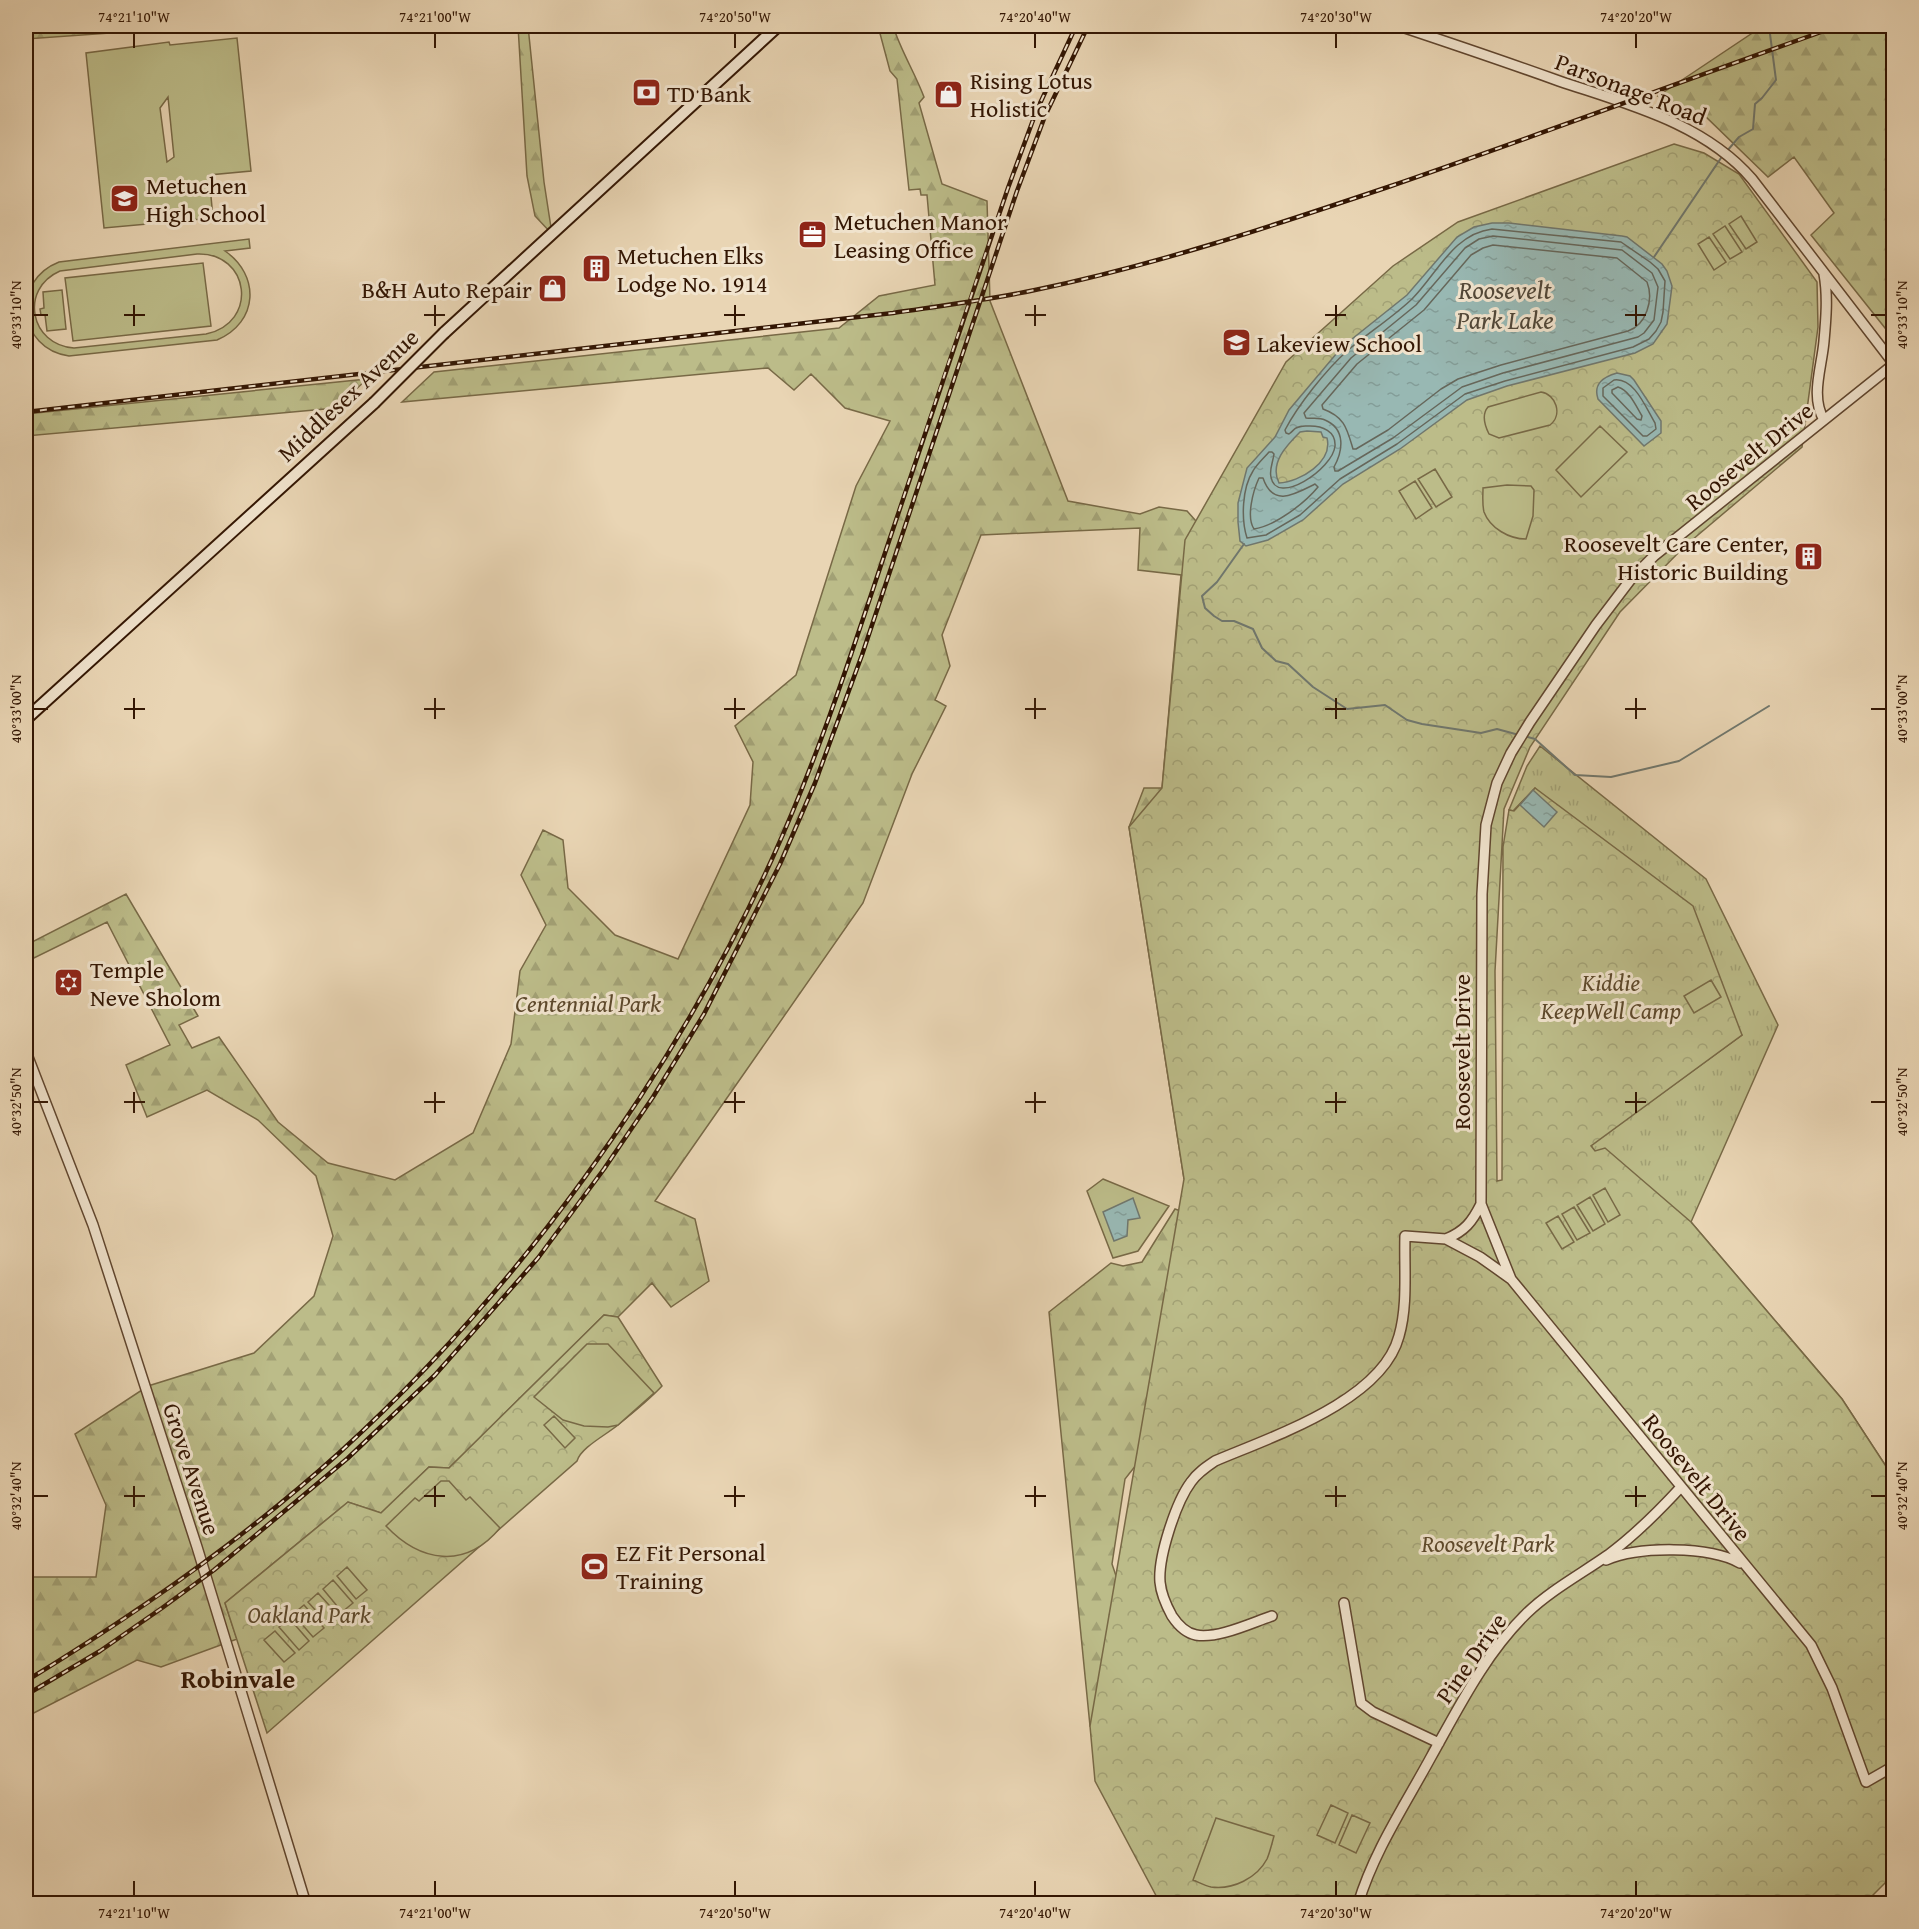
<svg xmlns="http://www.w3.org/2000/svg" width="1919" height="1929" font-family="'Gentium Book Plus',serif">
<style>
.grass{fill:url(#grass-tufts);stroke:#786946;stroke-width:1.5}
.forest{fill:url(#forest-firs);stroke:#786946;stroke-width:1.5}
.park{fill:url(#park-crowns);stroke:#786946;stroke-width:1.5}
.pitch{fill:#bcbc89;stroke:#786946;stroke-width:1.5;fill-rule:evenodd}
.water{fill:url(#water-ripples);stroke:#70776d;stroke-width:1.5;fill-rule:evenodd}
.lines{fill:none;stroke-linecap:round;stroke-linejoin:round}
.shore{stroke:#66675b;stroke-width:1.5}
.stream{stroke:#70776d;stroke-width:2}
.tertiary-casing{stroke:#60462f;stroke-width:12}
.secondary-casing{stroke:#331603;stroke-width:14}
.tertiary{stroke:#f1e4ce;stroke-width:9}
.secondary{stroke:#f1e4ce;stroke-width:10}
.rail-casing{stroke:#331603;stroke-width:4.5}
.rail{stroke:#f1e4ce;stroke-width:2;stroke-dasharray:7;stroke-linecap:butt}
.secondary-bridge-casing{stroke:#331603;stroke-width:14;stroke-linecap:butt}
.secondary-bridge{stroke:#f1e4ce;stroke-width:10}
.ticks{fill:none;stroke:#331603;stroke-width:2}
.labels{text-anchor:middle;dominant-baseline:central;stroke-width:6;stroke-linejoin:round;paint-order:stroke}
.poi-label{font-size:24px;fill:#331603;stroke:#f1e4ce;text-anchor:start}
.street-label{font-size:24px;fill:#331603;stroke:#f1e4ce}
.park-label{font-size:24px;font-style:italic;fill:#5c482b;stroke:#f1e4ce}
.water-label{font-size:26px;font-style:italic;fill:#514738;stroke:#f1e4ce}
.neighbourhood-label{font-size:26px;font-weight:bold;fill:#331603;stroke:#f1e4ce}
.neatline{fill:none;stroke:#331603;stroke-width:2}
.ticks-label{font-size:15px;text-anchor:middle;fill:#331603}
</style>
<defs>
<pattern id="grass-tufts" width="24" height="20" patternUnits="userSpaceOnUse" patternTransform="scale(1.5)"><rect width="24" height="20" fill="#bcbc89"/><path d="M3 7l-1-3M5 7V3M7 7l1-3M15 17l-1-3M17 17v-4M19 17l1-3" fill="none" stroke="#a2a175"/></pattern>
<pattern id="forest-firs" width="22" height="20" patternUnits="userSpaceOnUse" patternTransform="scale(1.5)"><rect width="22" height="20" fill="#bcbc89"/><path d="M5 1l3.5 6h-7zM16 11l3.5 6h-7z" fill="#a2a175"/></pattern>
<pattern id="park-crowns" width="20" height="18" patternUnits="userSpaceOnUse" patternTransform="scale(1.5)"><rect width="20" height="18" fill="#bcbc89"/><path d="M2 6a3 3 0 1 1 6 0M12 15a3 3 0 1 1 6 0" fill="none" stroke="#a2a175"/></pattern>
<pattern id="water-ripples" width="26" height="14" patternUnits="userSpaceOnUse" patternTransform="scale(1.5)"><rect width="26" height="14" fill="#98b8b3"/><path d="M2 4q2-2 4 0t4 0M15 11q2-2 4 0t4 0" fill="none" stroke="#839d98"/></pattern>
</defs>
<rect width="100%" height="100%" fill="#e9d5b4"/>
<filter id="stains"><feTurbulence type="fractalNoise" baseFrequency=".00333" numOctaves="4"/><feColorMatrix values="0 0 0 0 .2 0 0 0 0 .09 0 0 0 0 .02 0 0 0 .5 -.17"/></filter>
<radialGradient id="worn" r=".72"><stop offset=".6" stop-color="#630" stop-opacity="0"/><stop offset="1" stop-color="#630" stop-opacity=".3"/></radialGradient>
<path class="grass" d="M1540,746L1706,879L1778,1025L1691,1222L1842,1399L1893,1477V1707L1591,1145L1742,1035L1535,788L1513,811L1509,810L1527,766Z"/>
<path class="forest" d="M26,26H209L26,39Z
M518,26H528L544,182L552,234L535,216L527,176Z
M878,26H893C901,51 915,73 924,97L919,103L942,184L987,201L990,301L1068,501L1140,514L1159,507L1187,511L1196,521L1184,1179L1129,827L1144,788H1162L1181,575L1138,570L1140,528L981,535L942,635L950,666L935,700L946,706L912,774L863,903L655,1201L695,1219L709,1281L671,1307L652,1283L618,1317L604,1315L449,1468L429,1467L381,1513L348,1502L225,1603L237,1639L161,1667L137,1660L26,1717V1577H96L106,1505L75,1434L148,1386L254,1353L314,1296L333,1236L316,1176L258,1120L207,1090L147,1117L126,1065L170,1045L107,922L34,958L28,944L126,894L198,1016L179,1025L192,1048L219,1037L278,1122L328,1163L395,1180L473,1133L511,1044L520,971L546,925L521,875L543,830L563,840L568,888L615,935L678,959L750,805L753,762L735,726L796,675L856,486L890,421L845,408L811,374L794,390L768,368L402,402L434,372L839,328L879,296L935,285L927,195H921L920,189L909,190L897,79L890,71Z
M1763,26H1893V338L1811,235L1834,213L1794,157L1768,177L1706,117L1658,96Z
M367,379L336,408L26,436V414Z
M1175,1209L1201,1218L1178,1412L1125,1479L1112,1564L1142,1653L1103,1726H1090L1049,1312L1111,1263L1123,1266L1142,1262Z"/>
<path class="park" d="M1674,144L1704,153L1739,174L1817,282L1818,327L1802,447L1685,546L1620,612L1530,747L1504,809L1495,971L1497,1181L1502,1180L1503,847L1509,810L1514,811L1535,788L1693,906L1742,1035L1591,1146L1595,1151L1605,1148L1691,1222L1842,1399L1893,1477V1875L1864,1904L1160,1903L1095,1781L1090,1726L1184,1179L1129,827L1162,788L1185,540L1286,362L1393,266L1458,222Z
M604,1315L618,1317L662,1386C649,1400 634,1412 619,1424C608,1434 581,1447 577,1461L267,1733L225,1603L348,1502L381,1513L429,1467L449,1468Z"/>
<path class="pitch" d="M237,38L251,171L209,175L213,218L104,228L86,53L169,42L170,45ZM168,97L174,157L167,162L160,108Z
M1741,216L1757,242L1746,249L1729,224Z
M1725,226L1742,252L1730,259L1713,234Z
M1709,237L1726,262L1714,270L1698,244Z
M249,239L250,248L225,251C260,275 259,322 217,340L69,356C18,349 10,281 59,262ZM197,254C250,252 259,323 206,334L74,348C30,345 19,289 60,271Z
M203,263L211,326L73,341L65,278Z
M62,290L66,329L47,331L45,315H41L40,309L44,308L43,292Z
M1541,392C1556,394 1563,415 1550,425L1499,438L1489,434C1485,426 1481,415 1488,407Z
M1600,426L1627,452L1581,497L1556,470Z
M1435,469L1452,497L1436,507L1418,479Z
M1415,481L1432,508L1416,519L1399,491Z
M1507,485L1531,486L1534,490L1533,516L1526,539C1509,539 1490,528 1484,512C1482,504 1483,495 1483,488Z
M1711,980L1721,997L1694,1013L1684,996Z
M1103,1179L1169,1206L1138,1251L1113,1258L1087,1191Z
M1605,1188L1620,1215L1608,1222L1593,1195Z
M1590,1197L1605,1224L1593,1231L1577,1205Z
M1574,1207L1590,1233L1577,1240L1562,1214Z
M1558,1216L1574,1242L1562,1249L1546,1223Z
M587,1344H608L654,1393L618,1425L608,1427L584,1426L563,1420L534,1397Z
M554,1416L575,1438L565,1448L544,1425Z
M441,1481H449L466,1500L470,1497L500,1528C465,1570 420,1562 386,1526L415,1498L419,1501Z
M347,1567L367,1590L356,1599L337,1576Z
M333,1580L353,1603L342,1612L323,1589Z
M318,1593L338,1615L328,1624L308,1602Z
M304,1605L324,1628L313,1637L293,1614Z
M289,1618L309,1641L299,1650L279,1627Z
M275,1631L295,1653L284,1662L264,1640Z
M1331,1805L1348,1813L1335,1843L1317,1835Z
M1352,1815L1370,1823L1356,1853L1339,1845Z
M1216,1818L1274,1836C1272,1843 1270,1852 1267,1859C1257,1878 1233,1890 1211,1887C1205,1886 1198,1882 1193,1880Z"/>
<path class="water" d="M1492,223H1509L1622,236L1627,237L1662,264L1667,271L1672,286L1667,324L1653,344L1635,353L1507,386L1467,400L1400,449L1343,484L1303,520L1268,540L1246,546L1240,541L1238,522V503L1247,468L1275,437L1289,410L1342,347L1407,295L1457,237L1474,227ZM1307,431L1321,432L1323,437L1327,438C1333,462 1300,482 1279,483C1269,463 1287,445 1300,432Z
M1617,373L1630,376L1634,380L1661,421V433L1644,446L1598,399C1593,384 1603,377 1617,373Z
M1533,790L1557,812L1544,827L1520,805Z
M1133,1198L1140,1218L1128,1220L1127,1236L1114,1241L1103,1212Z"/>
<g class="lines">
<path class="shore" d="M1492,229L1621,242L1650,262L1658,269L1665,281L1663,312L1661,322L1656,331L1649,339L1633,347L1505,381L1465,394L1397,444L1340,479L1300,515L1266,535L1247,538C1241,519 1242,488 1253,471C1257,464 1264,458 1269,452H1272L1274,454C1273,462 1269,470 1271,477C1276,507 1333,469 1335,446C1336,431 1322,426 1310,426C1305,426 1301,425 1296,428C1294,429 1292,432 1289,434L1286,433L1285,430C1298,405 1326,370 1347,351C1368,333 1392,318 1412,299C1437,274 1453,234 1492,229Z
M1493,236L1622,250L1652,273L1658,287L1654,320L1644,333L1638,337L1503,373L1462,387L1393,438L1338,471H1335L1334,467C1343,451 1346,429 1325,420C1319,417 1312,419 1306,418L1304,413L1351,358L1416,305L1465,248L1479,239Z
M1493,245L1617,258L1647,282C1654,300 1646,325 1628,331L1501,365L1458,379L1441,389L1388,430L1356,449H1353C1347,429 1345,417 1323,409L1322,405L1357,364L1424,310L1471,255L1483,248Z
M1614,380C1634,377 1646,408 1655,423L1656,429L1647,436H1643L1603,396V388Z
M1618,387C1629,390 1636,406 1642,416L1641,420L1637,419L1612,393V390Z
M1259,478H1263C1273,508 1295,494 1315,484L1318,487C1305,503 1275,526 1254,529C1246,517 1253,491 1259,478Z"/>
<path class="stream" d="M1727,151L1739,137L1753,129L1755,104L1762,98L1776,80L1770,34L1774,26
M1654,257L1723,155
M1244,544L1217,582L1202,596L1205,608L1214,616L1222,621H1234L1253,629L1262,648L1276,661L1288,664L1313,687L1347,709L1385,705L1407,720L1422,724L1481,733L1497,729L1519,735
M1524,736L1535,739L1575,775L1611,777L1679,761L1769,706"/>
<defs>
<path id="tertiary" d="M1399,26C1453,44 1506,62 1559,81C1627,104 1704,123 1752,179L1894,364L1654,556L1631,579L1596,625L1530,722L1511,753L1497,783L1486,825L1482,894L1481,1204L1511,1279L1811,1645L1832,1688L1866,1782L1894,1766
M1824,420C1810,396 1822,367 1824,341C1826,319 1828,296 1824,274
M26,1052L93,1225L197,1547L306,1904
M1446,1239C1465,1231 1472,1222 1481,1204
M1606,1560C1639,1546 1709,1546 1740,1563
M1344,1603L1361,1703L1373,1712L1439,1743
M1272,1616C1251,1623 1218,1639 1196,1635C1185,1633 1178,1625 1172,1616C1166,1605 1161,1594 1160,1582C1158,1557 1176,1502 1191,1482C1197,1473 1206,1467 1215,1461C1271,1437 1382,1401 1399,1336C1408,1305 1404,1269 1405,1236L1446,1239L1480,1257L1511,1279
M1358,1904C1374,1851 1405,1805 1431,1757C1459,1707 1485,1654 1527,1613C1551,1590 1581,1574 1608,1555C1635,1535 1658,1512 1681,1487"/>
<path id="secondary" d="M444,333L778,26
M26,719L374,403"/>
</defs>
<use href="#tertiary" class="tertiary-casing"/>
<use href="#secondary" class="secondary-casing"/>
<use href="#tertiary" class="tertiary"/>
<use href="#secondary" class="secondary"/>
<defs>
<path id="rail" d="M26,412L893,313C940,306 988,300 1035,290C1156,265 1272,226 1388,187C1539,135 1688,79 1838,26
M26,1681C136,1614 243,1540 339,1453C518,1290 671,1079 772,859C818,758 852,652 887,547C927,427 967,307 1008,188L1036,112L1076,26
M26,1695L100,1651L162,1608L214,1570L348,1458L435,1375L538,1258L604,1169L653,1097L704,1014L780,864L815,783L862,655L1017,191L1045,116L1088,26"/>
</defs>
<use href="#rail" class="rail-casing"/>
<use href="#rail" class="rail"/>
<defs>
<path id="secondary-bridge" d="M374,403L444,333"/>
</defs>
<use href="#secondary-bridge" class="secondary-bridge-casing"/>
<use href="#secondary-bridge" class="secondary-bridge"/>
</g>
<path class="ticks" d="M134,33V48M435,33V48M735,33V48M1035,33V48M1336,33V48M1636,33V48M134,305V326M435,305V326M735,305V326M1035,305V326M1336,305V326M1636,305V326M33,315H48M124,315H145M424,315H445M724,315H745M1025,315H1046M1325,315H1346M1625,315H1646M1871,315H1886M134,698V719M435,698V719M735,698V719M1035,698V719M1336,698V719M1636,698V719M33,709H48M124,709H145M424,709H445M724,709H745M1025,709H1046M1325,709H1346M1625,709H1646M1871,709H1886M134,1092V1113M435,1092V1113M735,1092V1113M1035,1092V1113M1336,1092V1113M1636,1092V1113M33,1102H48M124,1102H145M424,1102H445M724,1102H745M1025,1102H1046M1325,1102H1346M1625,1102H1646M1871,1102H1886M134,1486V1507M435,1486V1507M735,1486V1507M1035,1486V1507M1336,1486V1507M1636,1486V1507M33,1496H48M124,1496H145M424,1496H445M724,1496H745M1025,1496H1046M1325,1496H1346M1625,1496H1646M1871,1496H1886M134,1881V1896M435,1881V1896M735,1881V1896M1035,1881V1896M1336,1881V1896M1636,1881V1896"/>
<defs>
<symbol id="bank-square" viewBox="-11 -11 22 22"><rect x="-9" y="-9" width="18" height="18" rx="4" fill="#8f2418" stroke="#f1e4ce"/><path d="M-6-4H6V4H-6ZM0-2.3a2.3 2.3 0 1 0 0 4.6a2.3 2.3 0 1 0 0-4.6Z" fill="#fff"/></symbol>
<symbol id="shop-square" viewBox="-11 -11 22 22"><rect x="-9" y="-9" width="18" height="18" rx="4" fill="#8f2418" stroke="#f1e4ce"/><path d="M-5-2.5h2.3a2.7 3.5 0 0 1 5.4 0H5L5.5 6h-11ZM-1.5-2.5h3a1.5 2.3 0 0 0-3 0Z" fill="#fff"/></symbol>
<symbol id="school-square" viewBox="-11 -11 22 22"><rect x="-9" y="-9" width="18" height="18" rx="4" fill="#8f2418" stroke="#f1e4ce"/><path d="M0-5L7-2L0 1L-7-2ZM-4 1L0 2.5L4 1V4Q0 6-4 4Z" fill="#fff"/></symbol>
<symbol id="office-square" viewBox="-11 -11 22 22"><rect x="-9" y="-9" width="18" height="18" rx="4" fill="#8f2418" stroke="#f1e4ce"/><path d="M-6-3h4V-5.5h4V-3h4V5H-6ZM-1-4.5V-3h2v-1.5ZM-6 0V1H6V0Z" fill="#fff"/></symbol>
<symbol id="building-square" viewBox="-11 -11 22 22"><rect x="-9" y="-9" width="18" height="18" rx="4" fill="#8f2418" stroke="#f1e4ce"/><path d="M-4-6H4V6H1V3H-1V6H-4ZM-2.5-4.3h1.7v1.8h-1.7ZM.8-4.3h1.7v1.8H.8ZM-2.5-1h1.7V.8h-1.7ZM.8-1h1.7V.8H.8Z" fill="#fff"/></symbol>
<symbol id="synagogue-square" viewBox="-11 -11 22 22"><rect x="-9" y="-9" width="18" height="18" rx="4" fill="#8f2418" stroke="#f1e4ce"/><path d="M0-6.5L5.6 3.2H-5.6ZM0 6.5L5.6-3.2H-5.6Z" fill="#fff"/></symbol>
<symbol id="stadium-square" viewBox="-11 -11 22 22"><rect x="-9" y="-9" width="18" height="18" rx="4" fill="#8f2418" stroke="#f1e4ce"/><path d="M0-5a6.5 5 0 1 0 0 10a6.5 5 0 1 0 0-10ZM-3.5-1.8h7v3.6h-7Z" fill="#fff"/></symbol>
</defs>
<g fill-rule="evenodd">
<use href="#bank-square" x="630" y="76" width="33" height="33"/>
<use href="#shop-square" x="932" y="78" width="33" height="33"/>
<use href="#school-square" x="108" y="182" width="33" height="33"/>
<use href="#office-square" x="796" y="218" width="33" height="33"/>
<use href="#building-square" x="580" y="252" width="33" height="33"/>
<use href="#shop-square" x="536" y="272" width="33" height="33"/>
<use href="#school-square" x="1220" y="326" width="33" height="33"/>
<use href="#building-square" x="1792" y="540" width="33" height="33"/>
<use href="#synagogue-square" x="52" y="966" width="33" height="33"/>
<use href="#stadium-square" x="578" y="1550" width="33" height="33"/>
</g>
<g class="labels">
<g class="poi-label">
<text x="970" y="80">Rising Lotus<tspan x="970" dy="28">Holistic</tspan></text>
<text x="667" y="93">TD Bank</text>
<text x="146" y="185">Metuchen<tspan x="146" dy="28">High School</tspan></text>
<text x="834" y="221">Metuchen Manor<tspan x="834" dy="28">Leasing Office</tspan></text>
<text x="617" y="255">Metuchen Elks<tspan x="617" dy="28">Lodge No. 1914</tspan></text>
<text x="532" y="289" text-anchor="end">B&amp;H Auto Repair</text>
<text x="1257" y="343">Lakeview School</text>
<text x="1788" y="543" text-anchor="end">Roosevelt Care Center,<tspan x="1788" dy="28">Historic Building</tspan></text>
<text x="90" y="969">Temple<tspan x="90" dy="28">Neve Sholom</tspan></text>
<text x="616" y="1552">EZ Fit Personal<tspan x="616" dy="28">Training</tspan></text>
</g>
<g class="street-label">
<text transform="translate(1631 89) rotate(21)">Parsonage Road</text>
<text transform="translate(348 395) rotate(-43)">Middlesex Avenue</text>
<text transform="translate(1749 456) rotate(-39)">Roosevelt Drive</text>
<text transform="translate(1461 1052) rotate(-90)">Roosevelt Drive</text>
<text transform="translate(192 1469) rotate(72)">Grove Avenue</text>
<text transform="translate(1697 1477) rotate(51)">Roosevelt Drive</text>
<text transform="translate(1471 1658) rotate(-55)">Pine Drive</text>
</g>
<g class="park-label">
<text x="1611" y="982">Kiddie<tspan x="1611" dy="28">KeepWell Camp</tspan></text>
<text x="588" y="1003">Centennial Park</text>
<text x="1488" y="1543">Roosevelt Park</text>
<text x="309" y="1614">Oakland Park</text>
</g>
<g class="water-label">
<text x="1505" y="289">Roosevelt<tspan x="1505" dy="30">Park Lake</tspan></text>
</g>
<g class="neighbourhood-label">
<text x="238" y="1678">Robinvale</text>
</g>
</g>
<rect width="1919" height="1929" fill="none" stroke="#e9d5b4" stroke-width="66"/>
<rect x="33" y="33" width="1853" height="1863" class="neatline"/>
<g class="ticks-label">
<text x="134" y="22">74°21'10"W</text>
<text x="435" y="22">74°21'00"W</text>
<text x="735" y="22">74°20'50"W</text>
<text x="1035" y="22">74°20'40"W</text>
<text x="1336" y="22">74°20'30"W</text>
<text x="1636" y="22">74°20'20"W</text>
<text transform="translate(16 315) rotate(-90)" y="5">40°33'10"N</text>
<text transform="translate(1902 315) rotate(-90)" y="5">40°33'10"N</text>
<text transform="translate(16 709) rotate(-90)" y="5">40°33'00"N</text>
<text transform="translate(1902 709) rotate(-90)" y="5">40°33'00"N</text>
<text transform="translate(16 1102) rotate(-90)" y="5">40°32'50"N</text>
<text transform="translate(1902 1102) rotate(-90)" y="5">40°32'50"N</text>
<text transform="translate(16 1496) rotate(-90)" y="5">40°32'40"N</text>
<text transform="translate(1902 1496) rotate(-90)" y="5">40°32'40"N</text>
<text x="134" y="1918">74°21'10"W</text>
<text x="435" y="1918">74°21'00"W</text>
<text x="735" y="1918">74°20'50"W</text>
<text x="1035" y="1918">74°20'40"W</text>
<text x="1336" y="1918">74°20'30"W</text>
<text x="1636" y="1918">74°20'20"W</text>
</g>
<rect width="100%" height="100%" filter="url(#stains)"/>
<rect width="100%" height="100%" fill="url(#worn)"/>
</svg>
